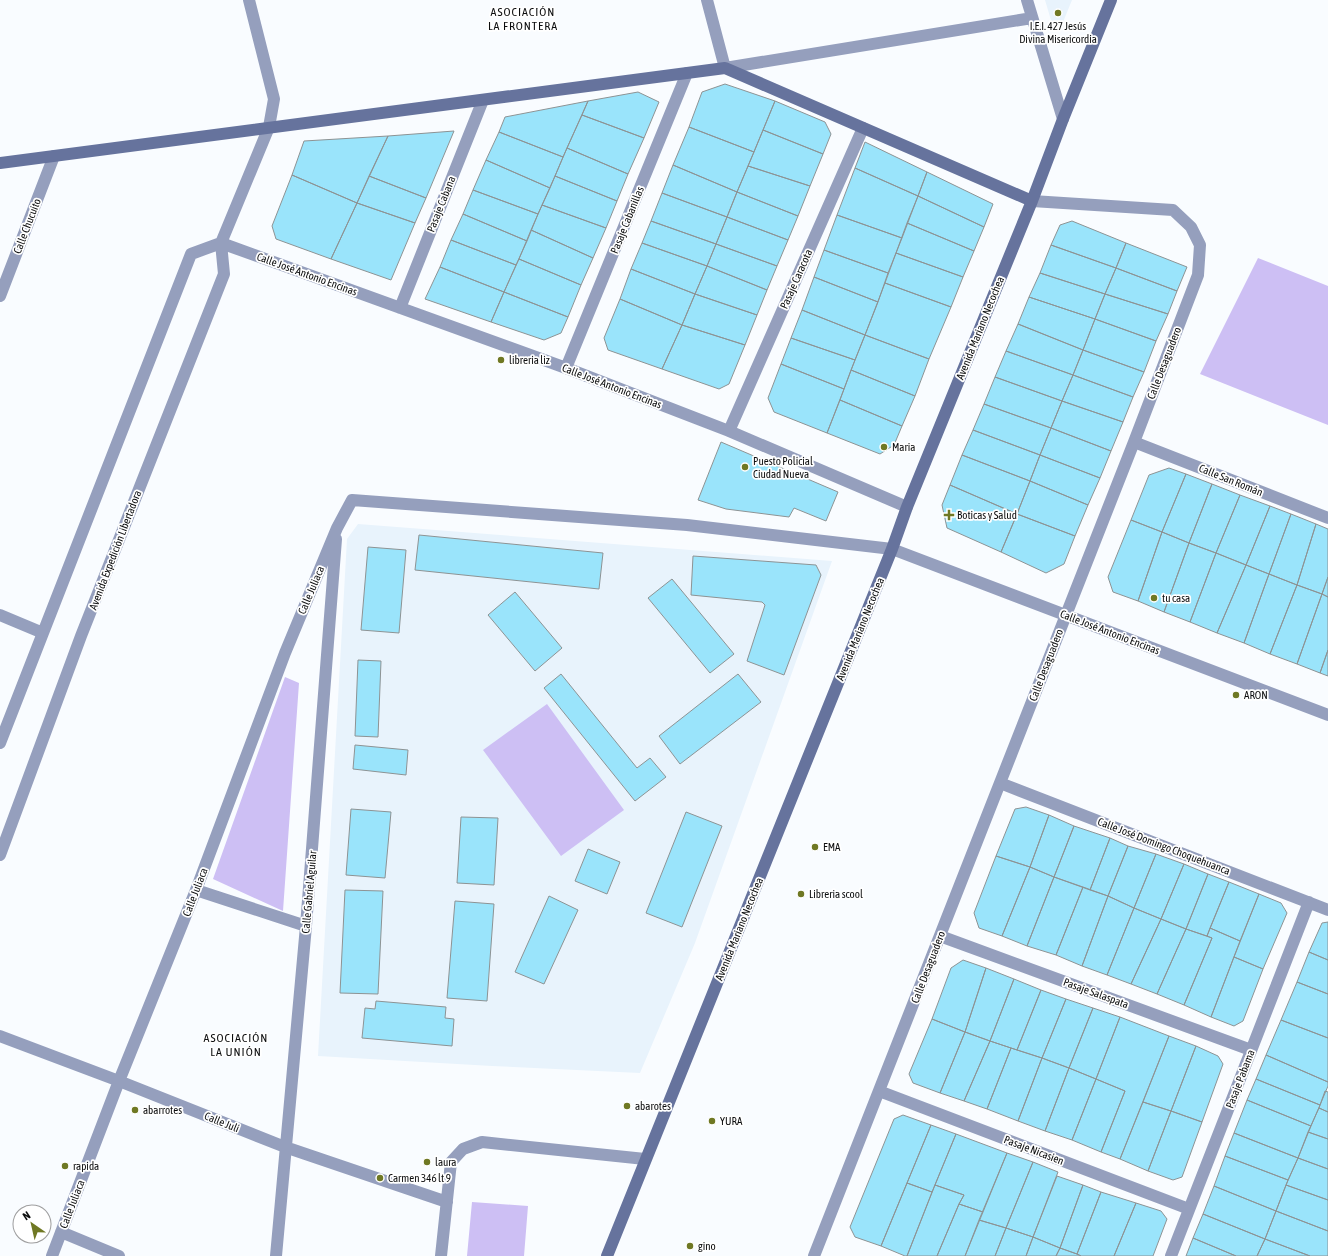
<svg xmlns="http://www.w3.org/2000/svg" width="1328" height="1256" font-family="'Asap Condensed',sans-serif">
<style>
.built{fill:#e8f3fc}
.green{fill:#cdbff4}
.building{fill:#9ae4fb;stroke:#8d9394}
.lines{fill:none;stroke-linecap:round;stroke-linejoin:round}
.street{stroke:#959fbd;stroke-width:12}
.secondary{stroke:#66739d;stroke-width:12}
.poi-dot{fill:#6f7823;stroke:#fff;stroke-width:1.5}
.labels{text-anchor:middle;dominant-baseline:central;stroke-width:3.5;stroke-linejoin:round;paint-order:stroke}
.poi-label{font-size:11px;fill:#0c0d0e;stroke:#fff;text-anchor:start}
.street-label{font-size:11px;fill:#0c0d0e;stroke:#fff}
.neighbourhood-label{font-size:12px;letter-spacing:1px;fill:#0c0d0e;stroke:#fff}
</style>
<rect width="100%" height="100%" fill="#f9fcff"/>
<path class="built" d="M1045,0H1072L1061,27H1053Z
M358,524L832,561L695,943L640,1073L492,1066L318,1056L347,539Z"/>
<path class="green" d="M1258,258L1328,286V425L1200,374Z
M285,677L299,683L283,911L213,879Z
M547,704L624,810L561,856L483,750Z
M472,1202L528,1206L524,1256H467Z"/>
<path class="building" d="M725,84L775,101L754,152L689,127L702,92Z
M638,92L659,102L644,138L582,115L588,101Z
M588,101L563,157L499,132L505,117Z
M775,101L825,122L831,134L823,154L763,130Z
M582,115L644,138L628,174L567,148Z
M689,127L754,152L737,192L673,165Z
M763,130L823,154L810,186L748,166Z
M454,131L426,198L369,176L388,136Z
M499,132L563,157L550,188L486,160Z
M388,136L357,203L292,175L304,141Z
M865,142L927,172L918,196L855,168Z
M567,148L628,174L617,201L555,176Z
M486,160L550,188L538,214L473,190Z
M673,165L737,192L727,217L662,193Z
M748,166L810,186L798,216L737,192Z
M855,168L918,196L902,238L837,215Z
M927,172L993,204L984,227L918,196Z
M292,175L357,203L331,259L276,239L272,226Z
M369,176L426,198L415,223L357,203Z
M555,176L617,201L606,228L542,205Z
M473,190L538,214L527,241L463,214Z
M737,192L798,216L788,240L727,217Z
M662,193L727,217L716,244L651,221Z
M918,196L984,227L974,251L907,223Z
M357,203L415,223L391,280L331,259Z
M542,205L606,228L593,258L531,230Z
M463,214L527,241L516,265L451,240Z
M837,215L902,238L888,273L824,250Z
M727,217L788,240L777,266L716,244Z
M651,221L716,244L707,266L642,243Z
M1072,221L1126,243L1116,268L1051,245L1060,225Z
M907,223L974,251L963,277L896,253Z
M531,230L593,258L581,285L519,259Z
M451,240L516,265L504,292L440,267Z
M642,243L707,266L695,294L631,269Z
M1126,243L1187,267L1177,291L1116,268Z
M716,244L777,266L767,290L707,266Z
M1051,245L1116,268L1105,294L1040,273Z
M824,250L888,273L878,302L814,277Z
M896,253L963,277L951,307L885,283Z
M519,259L581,285L568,317L504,292Z
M707,266L767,290L757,315L695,294Z
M440,267L504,292L491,322L425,299Z
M1116,268L1177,291L1168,314L1105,294Z
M631,269L695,294L682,325L620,299Z
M1040,273L1105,294L1095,319L1029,297Z
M814,277L878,302L865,335L802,310Z
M885,283L951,307L929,359L865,335Z
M504,292L568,317L561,333L544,340L491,322Z
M695,294L757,315L745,345L682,325Z
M1105,294L1168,314L1156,341L1095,319Z
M1029,297L1095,319L1083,350L1018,324Z
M620,299L682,325L662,369L608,350L604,338Z
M802,310L865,335L855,360L791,338Z
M1095,319L1156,341L1144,372L1083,350Z
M1018,324L1083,350L1073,375L1006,351Z
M682,325L745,345L729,384L719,389L662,369Z
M865,335L929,359L915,396L851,370Z
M791,338L855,360L844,389L781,364Z
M1083,350L1144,372L1133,397L1073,375Z
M1006,351L1073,375L1062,401L995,377Z
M781,364L844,389L827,433L774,412L768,398Z
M851,370L915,396L902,426L840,400Z
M1073,375L1133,397L1123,422L1062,401Z
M995,377L1062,401L1051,428L984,404Z
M840,400L902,426L894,445L880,454L827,433Z
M1062,401L1123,422L1111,451L1051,428Z
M984,404L1051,428L1040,455L973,430Z
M1051,428L1111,451L1100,478L1040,455Z
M973,430L1040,455L1030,481L962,455Z
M721,442L838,492L826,521L794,508L789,517L726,509L698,500Z
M962,455L1030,481L1017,514L950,485Z
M1040,455L1100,478L1088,505L1030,481Z
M1169,468L1186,474L1162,532L1131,520L1149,475Z
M1186,474L1212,484L1189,543L1162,532Z
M1030,481L1088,505L1075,536L1017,514Z
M1212,484L1240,495L1216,553L1189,543Z
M950,485L1017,514L1001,552L947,528L942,505Z
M1240,495L1270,506L1246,565L1216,553Z
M1270,506L1291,514L1269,574L1246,565Z
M1017,514L1075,536L1064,564L1046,573L1001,552Z
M1291,514L1316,524L1297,585L1269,574Z
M1131,520L1162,532L1138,601L1113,592L1108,577Z
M1316,524L1328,529V577L1322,594L1297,585Z
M1162,532L1189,543L1164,612L1138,601Z
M419,535L603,553L599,589L415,570Z
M1189,543L1216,553L1190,622L1164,612Z
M368,547L406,550L399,633L361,630Z
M1216,553L1246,565L1217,633L1190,622Z
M693,556L816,565L821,575L784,675L747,661L765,605L762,602L691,595Z
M1246,565L1269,574L1244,643L1217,633Z
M1269,574L1297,585L1270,654L1244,643Z
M1328,577V597L1322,594Z
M672,579L734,654L710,673L648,598Z
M1297,585L1322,594L1297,664L1270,654Z
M515,592L562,648L535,671L488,615Z
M1322,594L1328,597V650L1320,673L1297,664Z
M1328,650V676L1320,673Z
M358,660L381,661L378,737L355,736Z
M561,674L637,768L650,758L666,777L635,801L544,688Z
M738,674L761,702L680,764L659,736Z
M355,745L408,750L406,775L353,769Z
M1026,807L1049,815L1030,867L996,856L1015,809Z
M351,809L391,812L385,878L346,875Z
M686,812L722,826L682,927L646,913Z
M1049,815L1074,826L1054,877L1030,867Z
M461,817L498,818L494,885L457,883Z
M1074,826L1110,838L1090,890L1054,877Z
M1110,838L1128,846L1108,896L1090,890Z
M1128,846L1156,854L1134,908L1108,896Z
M588,849L620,862L607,894L575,881Z
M1156,854L1184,864L1161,919L1134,908Z
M996,856L1030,867L1002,936L979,928L974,913Z
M1184,864L1208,874L1186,929L1161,919Z
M1030,867L1054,877L1027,946L1002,936Z
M1208,874L1229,882L1207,936L1186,929Z
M1054,877L1083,887L1056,955L1027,946Z
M1229,882L1259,894L1240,941L1210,928Z
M1083,887L1108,896L1082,966L1056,955Z
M345,890L383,891L378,994L340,993Z
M1259,894L1281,903L1287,913L1263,969L1234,957Z
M549,896L578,910L544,984L515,972Z
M1108,896L1134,908L1107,975L1082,966Z
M455,901L494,904L487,1001L447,998Z
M1134,908L1161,919L1131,984L1107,975Z
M1161,919L1186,929L1157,994L1131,984Z
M1328,922V960L1309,952L1322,923Z
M1210,928L1240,941L1211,1017L1184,1005L1212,938L1207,936Z
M1186,929L1212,938L1184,1005L1157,994Z
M1309,952L1328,960V994L1297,982Z
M1234,957L1263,969L1243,1021L1234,1026L1211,1017Z
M963,960L986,968L965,1032L932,1019L951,968Z
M986,968L1014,979L990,1041L965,1032Z
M1014,979L1041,990L1017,1050L990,1041Z
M1297,982L1328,994V1038L1281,1020Z
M1041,990L1066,999L1042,1058L1017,1050Z
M1066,999L1093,1008L1069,1068L1042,1058Z
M376,1001L446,1007L445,1018L454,1019L452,1046L362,1038L365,1008L375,1009Z
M1093,1008L1120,1017L1096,1079L1069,1068Z
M1120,1017L1169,1036L1120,1159L1101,1152L1125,1091L1096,1079Z
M932,1019L965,1032L940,1093L913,1083L909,1074Z
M1281,1020L1328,1038V1082L1266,1055Z
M965,1032L990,1041L964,1101L940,1093Z
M1169,1036L1196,1046L1171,1111L1143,1102Z
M990,1041L1011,1048L987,1109L964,1101Z
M1196,1046L1218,1056L1223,1064L1202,1122L1171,1111Z
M1011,1048L1042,1058L1018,1121L987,1109Z
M1266,1055L1328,1082V1086L1320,1105L1256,1079Z
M1042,1058L1069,1068L1045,1131L1018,1121Z
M1069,1068L1096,1079L1072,1140L1045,1131Z
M1096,1079L1125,1091L1101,1152L1072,1140Z
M1256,1079L1320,1105L1311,1126L1247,1100Z
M1325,1091L1328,1092V1112L1319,1108Z
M1247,1100L1311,1126L1298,1158L1234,1133Z
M1143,1102L1171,1111L1148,1171L1120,1159Z
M1319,1108L1328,1112V1139L1308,1132Z
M1171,1111L1202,1122L1182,1177L1173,1180L1148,1171Z
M903,1115L931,1125L881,1246L855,1237L850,1227L894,1119Z
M931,1125L956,1134L932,1192L907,1183Z
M1308,1132L1328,1139V1169L1298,1158Z
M1234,1133L1298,1158L1288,1180L1225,1156Z
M956,1134L1007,1153L983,1212L959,1204L964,1195L935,1185Z
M1007,1153L1033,1162L1006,1228L979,1220Z
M1225,1156L1288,1180L1276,1211L1214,1186Z
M1298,1158L1328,1169V1200L1286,1185Z
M1033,1162L1058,1172L1033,1237L1006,1228Z
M1057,1176L1083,1185L1060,1248L1033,1237Z
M907,1183L932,1192L907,1256H905L881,1246Z
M935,1185L964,1195L959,1204L937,1256H907Z
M1083,1185L1101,1192L1077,1254L1060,1248Z
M1286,1185L1328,1200V1231L1276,1211Z
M1214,1186L1276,1211L1265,1239L1203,1214Z
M1101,1192L1136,1203L1114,1256H1081L1077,1254Z
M1136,1203L1161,1211L1167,1219L1153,1256H1114Z
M959,1204L983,1212L965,1256H937Z
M1276,1211L1328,1231V1256H1310L1265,1239Z
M1203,1214L1265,1239L1257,1256H1236L1193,1238Z
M979,1220L1006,1228L995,1256H965Z
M1006,1228L1033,1237L1026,1256H995Z
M1033,1237L1060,1248L1056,1256H1026Z
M1193,1238L1236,1256H1186Z
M1265,1239L1310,1256H1257Z
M1060,1248L1077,1254L1081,1256H1056Z"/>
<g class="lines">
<path class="street" d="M707,0L725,68L1032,18
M1027,0L1063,119
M221,243L566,368L729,431L907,507
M0,296L54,156
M400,308L483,100
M566,368L687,73
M729,431L863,128
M1134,442L1328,518
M0,615L43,633
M0,743L191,254L221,243
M1000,783L1328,910
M0,855L81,636L224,274L221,243L269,127L274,99L249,0
M196,890L306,926
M940,936L1251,1050
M0,1036L119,1081L285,1147L447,1202
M879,1091L1189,1209
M61,1232L119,1256
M52,1256L119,1081L196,890L285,653L337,528L352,500L687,525L892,549L1328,715
M276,1256L306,926L336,539
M441,1256L451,1162L463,1149L482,1142L645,1159
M814,1256L1134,442L1198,275L1200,245L1191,227L1173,210L1032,201
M1171,1256L1309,902"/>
<path class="secondary" d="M0,163L725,68L1032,201
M607,1256L892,549L907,507L1032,201L1063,119L1111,0"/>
</g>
<g class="poi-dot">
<circle cx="1058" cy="13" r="4"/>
<circle cx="501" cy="360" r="4"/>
<circle cx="884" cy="447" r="4"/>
<circle cx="745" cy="467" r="4"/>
<path d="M947 509h4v4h4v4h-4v4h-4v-4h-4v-4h4z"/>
<circle cx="1154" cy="598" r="4"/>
<circle cx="1236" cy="695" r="4"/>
<circle cx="815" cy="847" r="4"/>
<circle cx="801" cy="894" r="4"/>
<circle cx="627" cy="1106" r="4"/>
<circle cx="135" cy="1110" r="4"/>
<circle cx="712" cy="1121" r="4"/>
<circle cx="427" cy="1162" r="4"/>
<circle cx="65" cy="1166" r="4"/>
<circle cx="380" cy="1178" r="4"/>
<circle cx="690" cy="1246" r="4"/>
</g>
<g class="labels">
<g class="poi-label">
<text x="1058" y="26" text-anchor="middle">I.E.I. 427 Jesús<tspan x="1058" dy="13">Divina Misericordia</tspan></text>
<text x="509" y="360">libreria liz</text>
<text x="892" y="447">Maria</text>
<text x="753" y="461">Puesto Policial<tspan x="753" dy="13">Ciudad Nueva</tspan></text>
<text x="957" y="515">Boticas y Salud</text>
<text x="1162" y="598">tu casa</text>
<text x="1244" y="695">ARON</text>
<text x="823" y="847">EMA</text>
<text x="809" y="894">Libreria scool</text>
<text x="635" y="1106">abarotes</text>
<text x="143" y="1110">abarrotes</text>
<text x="720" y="1121">YURA</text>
<text x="435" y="1162">laura</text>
<text x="73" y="1166">rapida</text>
<text x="388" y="1178">Carmen 346 lt 9</text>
<text x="698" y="1246">gino</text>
</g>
<g class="street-label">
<text transform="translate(441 204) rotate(-68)">Pasaje Cabana</text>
<text transform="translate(627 220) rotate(-68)">Pasaje Cabanillas</text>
<text transform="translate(27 226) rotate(-69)">Calle Chucuito</text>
<text transform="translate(307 274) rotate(20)">Calle José Antonio Encinas</text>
<text transform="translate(796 279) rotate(-66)">Pasaje Caracota</text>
<text transform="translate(980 328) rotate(-68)">Avenida Mariano Necochea</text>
<text transform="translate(1164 363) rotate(-69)">Calle Desaguadero</text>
<text transform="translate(612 386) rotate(21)">Calle José Antonio Encinas</text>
<text transform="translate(1231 480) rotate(22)">Calle San Román</text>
<text transform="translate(115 550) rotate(-69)">Avenida Expedición Libertadora</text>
<text transform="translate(311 590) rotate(-67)">Calle Juliaca</text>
<text transform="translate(860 629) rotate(-68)">Avenida Mariano Necochea</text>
<text transform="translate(1110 632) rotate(21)">Calle José Antonio Encinas</text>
<text transform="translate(1046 665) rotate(-69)">Calle Desaguadero</text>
<text transform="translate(1164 846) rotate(21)">Calle José Domingo Choquehuanca</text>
<text transform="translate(195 892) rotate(-69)">Calle Juliaca</text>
<text transform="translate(309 892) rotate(-85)">Calle Gabriel Aguilar</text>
<text transform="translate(739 929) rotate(-68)">Avenida Mariano Necochea</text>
<text transform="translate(928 967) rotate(-69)">Calle Desaguadero</text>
<text transform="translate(1096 993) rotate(20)">Pasaje Salaspata</text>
<text transform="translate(1240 1079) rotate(-69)">Pasaje Pabama</text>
<text transform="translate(222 1122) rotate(22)">Calle Juli</text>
<text transform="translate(1034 1150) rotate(21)">Pasaje Nicasien</text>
<text transform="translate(72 1204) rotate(-69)">Calle Juliaca</text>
</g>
<g class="neighbourhood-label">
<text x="523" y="12">ASOCIACIÓN<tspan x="523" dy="14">LA FRONTERA</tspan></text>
<text x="236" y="1038">ASOCIACIÓN<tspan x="236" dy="14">LA UNIÓN</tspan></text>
</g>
</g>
<g transform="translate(32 1224) rotate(326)"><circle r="19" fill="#ffffff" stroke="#9e9e9f"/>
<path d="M0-3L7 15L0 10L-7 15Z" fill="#6f7823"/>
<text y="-6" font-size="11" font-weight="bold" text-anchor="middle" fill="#0c0d0e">N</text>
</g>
</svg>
